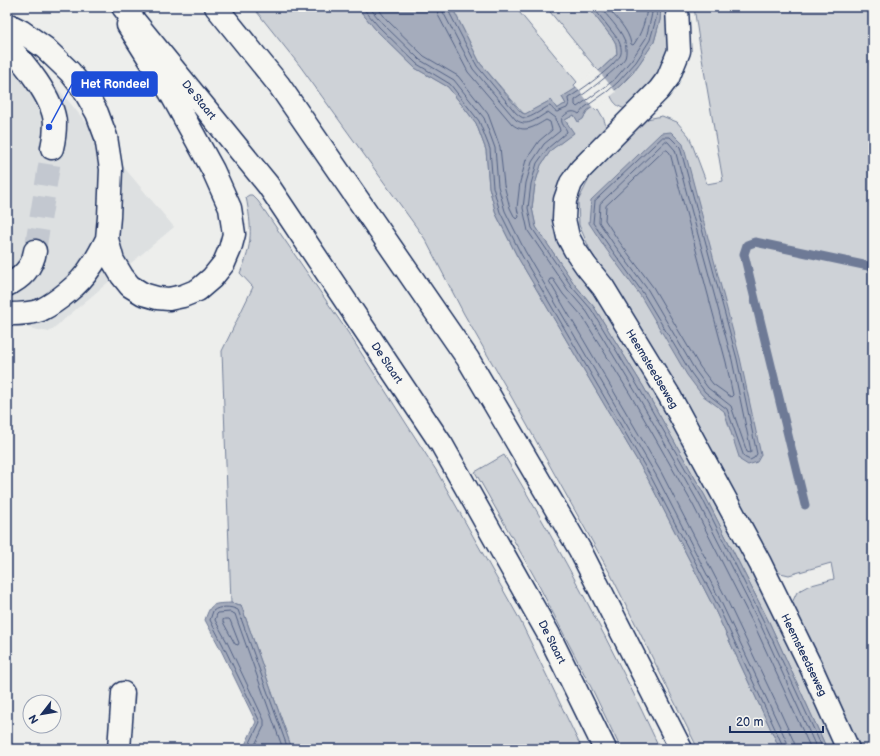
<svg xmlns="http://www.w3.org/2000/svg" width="880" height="756" font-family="'Balsamiq Sans',sans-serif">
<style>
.built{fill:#dde0e1}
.green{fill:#ced2d7;stroke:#74809a}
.water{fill:#a5acbc;stroke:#6e7a96}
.pier{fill:#edeeec}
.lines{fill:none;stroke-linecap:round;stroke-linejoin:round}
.shore{stroke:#526184;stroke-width:1}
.stream{stroke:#6e7a96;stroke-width:9}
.minor-tunnel{stroke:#c3c8d0;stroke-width:22;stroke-dasharray:22 11;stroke-linecap:butt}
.minor-casing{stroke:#1b2f5e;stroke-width:25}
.major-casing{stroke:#1b2f5e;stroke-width:25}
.minor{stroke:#f6f6f2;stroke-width:22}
.major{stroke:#f6f6f2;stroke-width:22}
.labels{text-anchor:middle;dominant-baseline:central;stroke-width:3;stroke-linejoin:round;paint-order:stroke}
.street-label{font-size:11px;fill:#1b2f5e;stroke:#f6f6f2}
.leader{fill:none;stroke:#1d4ed8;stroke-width:1.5}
.callout-dot{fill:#1d4ed8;stroke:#f6f6f2;stroke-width:1.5}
.callout{fill:#1d4ed8;stroke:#1d4ed8;stroke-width:1.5}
.callout-label{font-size:12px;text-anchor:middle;font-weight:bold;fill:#fff}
</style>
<rect width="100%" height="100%" fill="#edeeec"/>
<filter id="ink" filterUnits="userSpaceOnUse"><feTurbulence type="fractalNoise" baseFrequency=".025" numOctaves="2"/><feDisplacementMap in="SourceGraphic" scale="8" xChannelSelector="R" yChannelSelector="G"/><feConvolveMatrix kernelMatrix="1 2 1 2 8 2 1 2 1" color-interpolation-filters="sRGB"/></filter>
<g filter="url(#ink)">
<path class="built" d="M7,28L174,227L49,332L7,324Z"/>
<path class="green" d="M253,7H357L376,30L415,68L448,87L476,123L486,150L489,187L496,214L517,256L648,479L713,606L780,749H698L611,575L507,389L464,314L425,239L300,66Z
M451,7H515L577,82L574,85L576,89L562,97L566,104L563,105L557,109L551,100L528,113L525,114L523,113L480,63L454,11Z
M546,7H588L614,40L616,44L617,54L599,71L595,67Z
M661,7H671L672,46L658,77L626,109C617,107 613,102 610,94L621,85L633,73L639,64L654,42L660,20Z
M694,7H873V749H859L791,605L797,592L808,586L834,579L831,563L789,575L776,572L637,323L591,252L579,225L578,201L592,173L647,119L662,116L677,122L689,136L707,184L723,181L700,47Z
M593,107L596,111L598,109C603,118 607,122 605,132L562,179L595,290L656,390L761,584L839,749H827L770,624L705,496L643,386L594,307L575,285L536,227L532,208L535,184L541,165L551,150L573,133L565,120L574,115L578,121L583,118L587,111Z
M249,195H252L258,201L349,334L436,470L520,620L582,749H292L241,605L231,603L222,351L253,287L240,273C253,245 252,227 246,197Z
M504,455C561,550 613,648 660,749H621L594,693L534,576L475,472Z"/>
<path class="water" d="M357,7H450L454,11L480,63L519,110L522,113L525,114L551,100L557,109L563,105L566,104L562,97C582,85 601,71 617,54L616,44L614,40L588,7H661L660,20L654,42L639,64L621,85L610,94L587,111L583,119L578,122L574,115L565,120L574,133L551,150L541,165L535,184L532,208L536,227L575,285L594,307L643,386L705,496L770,624L827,749H780L713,606L648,479L517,256L496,214L489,187L486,150L476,123L448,87L415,68L376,30Z
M671,132L683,144L740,358L761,455L757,462L748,465L740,460L724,411L702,395L687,375L640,295L606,249L589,223L591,200L661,133Z
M231,603L241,605L292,749H243L256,722L219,646L205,620C211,602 213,604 231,603Z"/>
<path class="pier" d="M597,69L616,92L594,109L576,86Z"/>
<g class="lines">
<path class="shore" d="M362,7L379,27L417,64L450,84L479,121L490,149L493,187L500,212L521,254L651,477L717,604L783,746L784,749
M369,7L383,24L420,60L454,80L484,118L495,148L498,186L505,211L525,251L656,475L721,602L788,744L789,749
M377,7L387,20L424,56L458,76L488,114L500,147L504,185L510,208L515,218L517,219L519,217L517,208L520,182L526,160L539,141L552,130L550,122L546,120C534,127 524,134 512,124L468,72L438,15L437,7
M443,7V12L473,69L516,120C528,128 537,118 548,112L556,118C556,124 560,127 560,131L544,144L532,162L526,183L523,208L528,231L568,290L587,312L635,391L697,500L762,628L817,749
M448,7V10L477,66L516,113C519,115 521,118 525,118C531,118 543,109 549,106C552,106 553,111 557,112L567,108L569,104L568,99V98C583,89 602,75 614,63C615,61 619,58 620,56C623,51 620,42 617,38L593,7
M600,7C607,16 620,29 624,39C626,44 627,53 625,58C620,67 585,94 575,100V105L577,107L605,87L615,79L632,59L646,38L651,18L653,7
M607,7C616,18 629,30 631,44L633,45L634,44C641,34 646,20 647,7
M658,7L656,19L650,40L636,62L618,82L608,91L584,108L580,113L579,114C573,109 566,113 562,118C560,124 566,127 567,132L548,148L537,163L531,184L528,208L532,228L572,287L591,309L639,388L702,498L766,626L823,749
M663,137H670L680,147L737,359L757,454L754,458L750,460L744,457L727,409L705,392L691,373L643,293L609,246L593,223L595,201Z
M666,141L668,142L675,150L732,360L751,451L750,453L747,452L731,406L708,388L695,370L648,290L613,243L599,222L600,204Z
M665,150H667L670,153L726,362L733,395L731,397L713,384L700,367L653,287L618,240L605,220L606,206Z
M225,619H229L230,620L239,643L238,645L235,644L223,622V620Z
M247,749L259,724L260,722L223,645L210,620L213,611C219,606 231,606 238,610L288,749
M253,749L264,726V720L227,642L215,620L217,614L218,613L230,612L235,614L283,749
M795,749L794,742L778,707L727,600L661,472L549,281L550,279H553L563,294L582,316L630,394L692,503L757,631L811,749"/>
<path class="stream" d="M805,505L744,254L747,245L755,242L873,267"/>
<path class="minor-tunnel" d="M35,251L52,148"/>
<defs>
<path id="minor" d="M677,7L679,51L668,78L659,90L581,169L571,183L565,200L564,219L568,237L575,250L586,266L603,287L669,395L760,563L810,665L848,749
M7,24L21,31L45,48L70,72L84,90L97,113L106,137L111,169L109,217L107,239L113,261L122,276L130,286L143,294L157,298L169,299L183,296L198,290L212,278L224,263L230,249L234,234L230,208L213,170L170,92L128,25
M7,45C24,62 54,99 55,123C55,131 54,140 52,148
M7,285C21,279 33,267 35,251
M7,314C18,314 31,314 41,310C57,302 80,284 90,268C97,259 102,248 107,239
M119,749L123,693"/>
<path id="major" d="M123,7L268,185L442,445L549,635L605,749
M216,7L279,85L468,359L580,550L681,749"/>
</defs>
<use href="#minor" class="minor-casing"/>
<use href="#major" class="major-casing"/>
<use href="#minor" class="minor"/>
<use href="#major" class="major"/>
</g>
</g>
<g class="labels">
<g class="street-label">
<text transform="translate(199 100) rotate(51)">De Staart</text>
<text transform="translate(387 363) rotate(56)">De Staart</text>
<text transform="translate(652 369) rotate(59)">Heemsteedseweg</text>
<text transform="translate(552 642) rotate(63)">De Staart</text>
<text transform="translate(804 655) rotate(64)">Heemsteedseweg</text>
</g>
</g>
<path class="leader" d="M49 127L72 84"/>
<circle class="callout-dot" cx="49" cy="127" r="4"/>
<rect class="callout" x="72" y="72" width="85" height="24" rx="4"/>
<g class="callout-label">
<text x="115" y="88">Het Rondeel</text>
</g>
<rect width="880" height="756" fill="none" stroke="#f6f6f2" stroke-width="24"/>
<rect x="12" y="12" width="856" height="732" fill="none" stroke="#1b2f5e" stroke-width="1.5" filter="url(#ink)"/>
<g transform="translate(42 714) rotate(239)"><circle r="19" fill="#f6f6f2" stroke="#9ea6b7"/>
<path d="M0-3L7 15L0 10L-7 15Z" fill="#1b2f5e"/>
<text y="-6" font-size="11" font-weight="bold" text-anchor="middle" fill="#1b2f5e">N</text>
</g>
<path d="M730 726v6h93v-6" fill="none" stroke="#1b2f5e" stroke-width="2"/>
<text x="736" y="726" font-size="12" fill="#1b2f5e" stroke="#f6f6f2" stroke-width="3" paint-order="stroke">20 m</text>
</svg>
